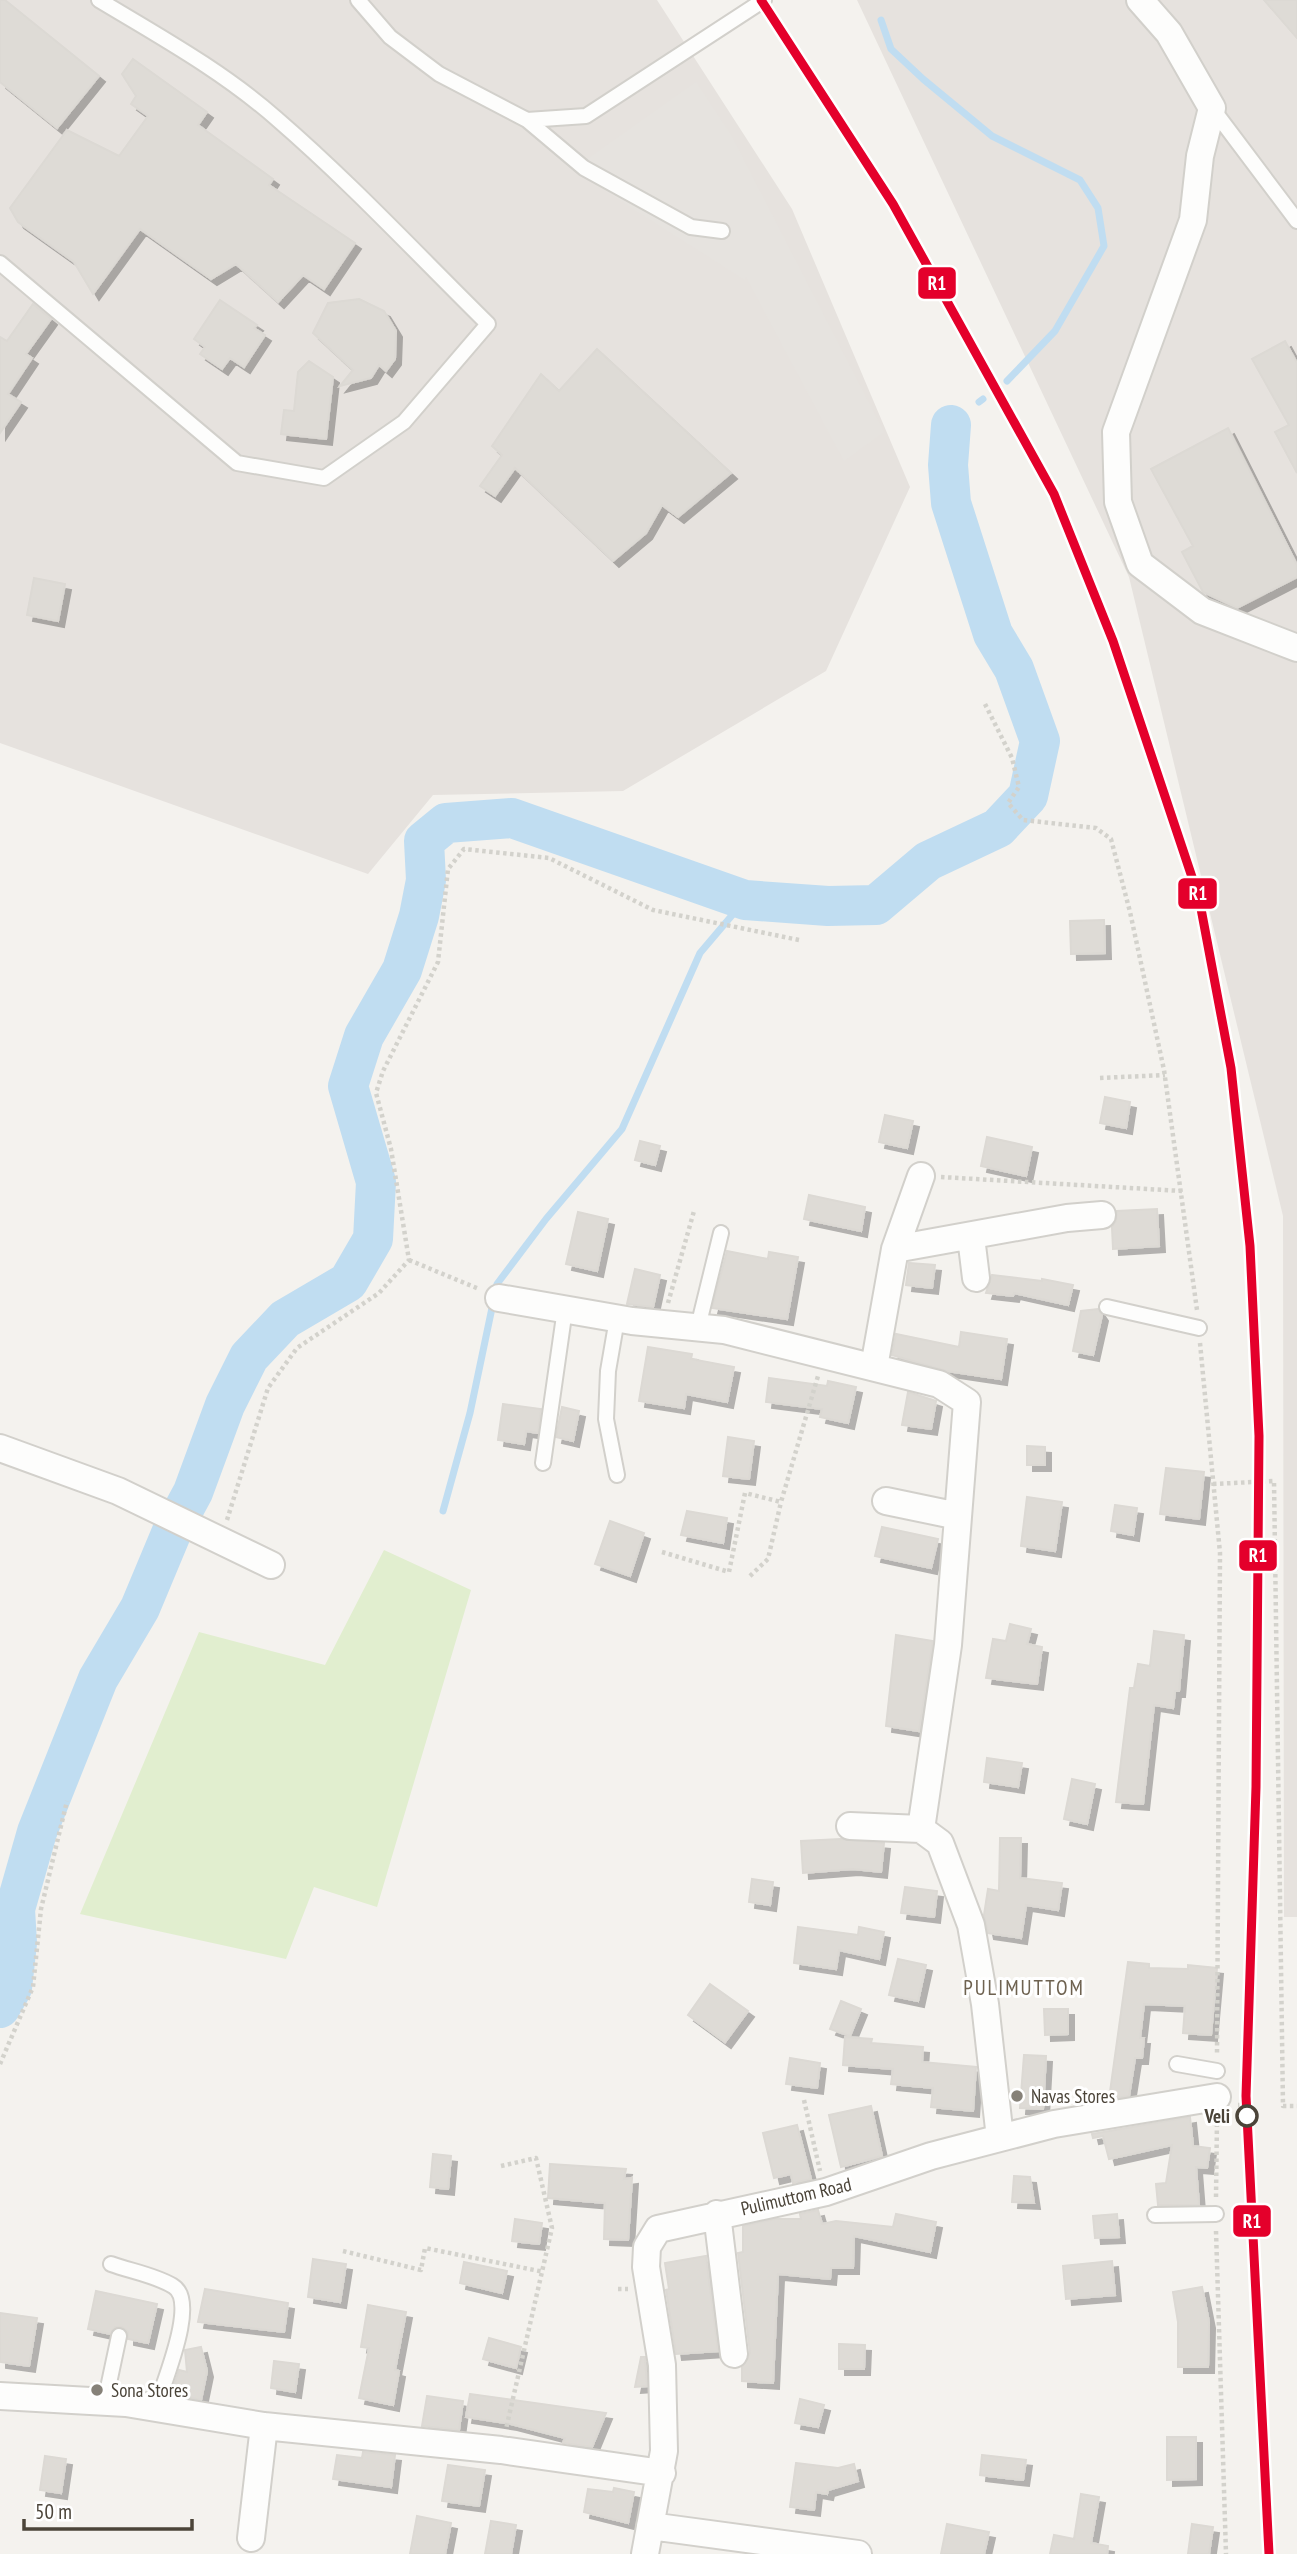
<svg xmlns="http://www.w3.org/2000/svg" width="1297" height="2554" font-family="'PT Sans Narrow',sans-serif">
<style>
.industrial{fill:#e6e2de}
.green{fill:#e1eecf}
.parking{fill:#e6e3df}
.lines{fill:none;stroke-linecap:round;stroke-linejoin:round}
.stream{stroke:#c0ddf1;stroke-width:7}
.river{stroke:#c0ddf1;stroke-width:40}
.building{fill:#dedbd6;stroke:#dcd9d4;stroke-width:2;filter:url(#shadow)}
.service-casing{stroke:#d2d0cb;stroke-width:18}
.minor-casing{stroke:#d2d0cb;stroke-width:30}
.path{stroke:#d3d2cc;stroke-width:4.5;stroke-dasharray:3.5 3.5;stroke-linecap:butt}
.service{stroke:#fdfdfc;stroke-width:14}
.minor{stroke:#fdfdfc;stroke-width:26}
.rail-1-casing{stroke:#fff;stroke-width:14}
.rail-1{stroke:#e4002b;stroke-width:9}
.poi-dot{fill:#868178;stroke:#fff;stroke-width:2.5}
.stop-dot{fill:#fff;stroke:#4b4439;stroke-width:3.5}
.labels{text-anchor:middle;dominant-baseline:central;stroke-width:6;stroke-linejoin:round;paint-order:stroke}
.poi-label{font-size:19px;fill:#4b4439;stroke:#fff;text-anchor:start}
.stop-label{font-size:19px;font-weight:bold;fill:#4b4439;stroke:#fff;text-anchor:end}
.street-label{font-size:19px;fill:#4b4439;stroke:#fff}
.neighbourhood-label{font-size:21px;letter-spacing:2px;fill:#6e6250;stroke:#fff}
.line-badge{stroke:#fff;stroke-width:2.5}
.badge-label{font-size:19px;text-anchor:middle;font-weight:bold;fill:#fff}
</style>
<defs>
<filter id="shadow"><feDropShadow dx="6" dy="6" stdDeviation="0" flood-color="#0004"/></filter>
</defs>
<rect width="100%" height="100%" fill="#f4f2ee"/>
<path class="industrial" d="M0,0H657L792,209L910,487L826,671L623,791L433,795L368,874L0,743Z
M857,0H1297V1917H1284L1283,1216L1129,577Z"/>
<path class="green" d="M384,1550L471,1590L377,1907L314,1887L286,1959L80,1914L199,1632L325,1665Z"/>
<path class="parking" d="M696,82L731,135L884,432L844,461L746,277L745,280L572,170Z"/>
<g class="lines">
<path class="stream" d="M881,20L891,49L923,79L992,136L1080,180L1098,208L1104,246L1055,331L1007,381
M979,402L983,399
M951,425L955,421
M443,1511L470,1413L497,1284L546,1219L622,1129L700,953L745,900L724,896"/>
<path class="river" d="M0,2008L12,1988L17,1943L15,1909L37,1832L98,1679L140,1608L173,1529L193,1492L225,1405L249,1357L285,1319L348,1282L373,1239L376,1182L348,1086L364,1036L402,970L419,916L426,880L424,841L446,823L512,818L745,900L828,906L876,905L928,861L998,828L1028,796L1040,741L1014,669L993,634L951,503L948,465L951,425"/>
</g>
<path class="building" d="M0,0H5L99,76L57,128L0,82Z
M1264,0H1297V38Z
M133,59L207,112L198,125L273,179L269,185L355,243L324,289L303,275L278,302L236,264L211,279L140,229L93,294L74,262L18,222L10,208L67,130L119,156L148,116L131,104L136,96L122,74Z
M359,299L384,311L396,331L395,359L386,371L379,365L371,378L340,386L353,370L313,333L328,303Z
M220,300L257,325L254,328L265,335L244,367L230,358L222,369L200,354L205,347L194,339Z
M33,304L51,319L26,354L32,358L8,394L21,402L0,433V337L7,341Z
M1285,341L1297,363V473L1275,432L1289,425L1252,359Z
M597,349L731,473L678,517L662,505L646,533L613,561L515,468L495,496L480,486L502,455L492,446L541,374L559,391Z
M309,361L333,377L326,439L281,434L284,410L294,411L298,372Z
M1228,428L1297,565V577L1237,608L1203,592L1182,552L1193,546L1151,469Z
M34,578L65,584L58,621L27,615Z
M1104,920L1105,953L1071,954L1070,921Z
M1105,1097L1130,1102L1126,1128L1100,1123Z
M885,1115L913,1121L907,1148L879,1142Z
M987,1137L1032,1147L1026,1176L981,1166Z
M640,1141L660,1146L655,1165L635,1160Z
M809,1195L865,1207L861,1231L804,1219Z
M1157,1209L1159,1246L1113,1249L1112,1227L1116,1221L1117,1211Z
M578,1212L608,1219L597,1271L566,1264Z
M727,1251L768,1259L769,1252L798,1257L787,1319L712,1308Z
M909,1263L935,1265L932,1288L906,1285Z
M635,1269L660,1275L653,1307L627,1304Z
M992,1275L1042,1281V1279L1073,1285L1068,1305L1014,1293L1013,1296L986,1293Z
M1098,1309L1102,1315L1093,1355L1073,1351L1081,1311Z
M961,1332L1007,1339L1001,1379L947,1371L892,1355L896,1334L959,1347Z
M648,1347L692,1354L691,1359L734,1367L727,1402L686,1394L684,1408L639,1401Z
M769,1378L827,1386L828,1381L856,1387L848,1423L820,1417L822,1409L766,1402Z
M908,1392L936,1401L931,1429L902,1425Z
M503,1404L541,1409L538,1433L526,1431L524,1444L498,1440Z
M562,1407L579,1411L573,1441L556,1437Z
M728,1437L754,1441L749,1479L723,1476Z
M1027,1446L1045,1447V1465H1027Z
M1166,1468L1204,1472L1199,1519L1160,1514Z
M1027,1497L1062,1502L1055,1551L1021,1546Z
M1115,1505L1137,1508L1133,1535L1111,1531Z
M687,1511L727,1518L723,1543L681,1535Z
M610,1521L644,1533L630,1576L595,1564Z
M882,1527L938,1539L931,1568L875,1556Z
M1010,1624L1031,1629L1027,1644L1042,1647L1037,1684L986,1678L993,1639L1006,1641Z
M1154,1631L1184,1635L1179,1691H1175L1173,1708L1154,1705L1143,1804L1116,1802L1130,1688H1134L1138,1664L1150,1666Z
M896,1635L933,1641L919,1731L886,1726Z
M987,1758L1022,1763L1018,1787L984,1782Z
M1072,1779L1095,1784L1087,1824L1064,1819Z
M1000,1838H1021L1020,1878L1062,1883L1058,1910L1026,1905L1021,1938L988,1933L984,1915L988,1889L999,1891Z
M841,1839L884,1843L881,1872L853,1869L803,1873L801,1841Z
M752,1879L773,1882L770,1905L749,1902Z
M905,1887L937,1891L934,1917L901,1913Z
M798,1927L858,1935L859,1927L884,1932L879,1959L839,1950L836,1969L794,1963Z
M898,1959L926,1965L918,2001L889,1995Z
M1128,1962L1149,1964V1968L1188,1969V1965L1217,1968L1211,2035L1183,2033L1185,2006L1144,2004L1140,2038H1144L1142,2058H1135L1129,2096L1109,2099Z
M710,1984L748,2011L725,2042L688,2015Z
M841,2001L861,2009L850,2036L830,2029Z
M1044,2009H1068V2034L1045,2035Z
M845,2037L872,2039L871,2043L923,2047L922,2062L976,2067L973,2111L931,2107L933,2088L891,2084L893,2069L843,2065Z
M1024,2055L1046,2056L1043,2109L1020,2108Z
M790,2058L820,2063L817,2088L786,2084Z
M871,2106L882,2156L841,2167L829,2115Z
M1190,2117L1193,2146L1210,2148L1207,2168L1196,2167L1199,2205H1158L1156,2184L1166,2183L1172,2145L1109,2159L1103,2136L1093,2138L1092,2134Z
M797,2125L811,2179L793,2183L791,2174L774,2178L763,2133Z
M433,2154L451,2156L448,2189L430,2187Z
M550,2164L626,2169L624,2179L632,2178L628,2240L604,2239L605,2203L548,2198Z
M1014,2176L1030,2177L1034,2203L1012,2202Z
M818,2210L822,2224L836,2221L893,2227L896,2214L936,2222L930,2252L854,2236L853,2268H831L830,2279L778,2274L773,2383L742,2381V2367L750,2353L738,2253L743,2252V2226L775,2219H801L800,2214Z
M1117,2214L1119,2237L1095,2238L1093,2216Z
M515,2219L542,2223L539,2244L512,2241Z
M706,2256L718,2351L676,2354L666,2290L669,2289L665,2263Z
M313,2259L346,2264L340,2302L308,2297Z
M1112,2261L1115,2295L1066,2299L1063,2266Z
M464,2262L507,2271L502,2293L460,2283Z
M1202,2287L1209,2322L1208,2367H1178V2322L1173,2292Z
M205,2289L288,2303L284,2332L198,2322Z
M96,2291L157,2304L148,2343L128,2339V2332L122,2327H115L110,2334L88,2329Z
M368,2305L406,2312L395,2370L399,2371L393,2405L359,2398L369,2348L361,2347Z
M0,2313L37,2318L29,2366L0,2362Z
M489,2338L521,2347L516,2368L483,2359Z
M839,2344L865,2345L864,2369H839Z
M201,2347L207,2371L201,2400L171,2394L179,2370L187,2372L185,2350Z
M641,2357H645L647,2386L635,2387Z
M274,2361L299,2364L295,2392L271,2388Z
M470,2394L606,2413L592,2447L563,2443L565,2438L511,2424L466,2417Z
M427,2396L463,2401L459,2430L422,2426Z
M800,2399L824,2405L818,2427L795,2423Z
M1167,2437H1196V2479L1167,2480Z
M363,2452L395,2455L391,2487L333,2479L337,2455L362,2458Z
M982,2455L1026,2460L1023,2480L980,2475Z
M45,2456L66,2459L61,2493L40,2490Z
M796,2463L838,2468L854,2464L858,2481L828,2490L827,2494L816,2492L814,2510L790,2507Z
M448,2465L485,2470L479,2506L442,2501Z
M614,2488L634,2492L628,2523L584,2512L588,2489L613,2492Z
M1081,2494L1099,2497L1091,2543L1108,2546L1107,2554H1050L1054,2535L1074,2539Z
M417,2516L451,2523L445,2554H410Z
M491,2521L516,2525L511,2554H485Z
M947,2524L989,2532L984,2554H941Z
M1192,2524L1213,2527L1209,2554H1188Z"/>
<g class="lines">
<defs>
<path id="service" d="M358,0L390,37L439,74L527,120L586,116L764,0
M1212,108L1297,221
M527,120L584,168L691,227L722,231
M0,263L237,463L324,478L404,422L488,324C418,255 351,183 277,119C224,72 159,36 99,0
M1107,1307L1199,1328
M617,1319L608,1371L606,1419L617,1475
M698,1327L721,1233
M543,1463L565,1309
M1177,2064L1217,2071
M1155,2215L1216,2214
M111,2264C130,2271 155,2275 173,2286C199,2301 163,2383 156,2408
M105,2402L119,2336"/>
<path id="minor" d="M1140,0L1169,33L1212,108L1200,156L1193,220L1116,432L1118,502L1140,564L1202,611L1297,648
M971,1237L976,1278
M895,1249L1067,1218L1102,1215
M499,1298L632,1321L724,1330L939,1384L967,1402L948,1645L921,1829L940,1843L971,1925L985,2004L1000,2138
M874,1367L895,1249L921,1176
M0,1448L118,1491L271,1565
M886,1501L958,1516
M850,1826L921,1829
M717,2214L734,2354
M0,2396L126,2403L264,2426L501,2450L662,2473
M650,2526L858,2554
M251,2538L264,2426
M645,2554L664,2451L662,2365L646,2267L647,2247L658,2229L826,2192L931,2156L1054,2124L1217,2097"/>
</defs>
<use href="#service" class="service-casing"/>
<use href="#minor" class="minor-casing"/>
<path class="path" d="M985,704L1012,758L1019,787L1008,803L1023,820L1096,828L1111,839L1130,912L1164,1070L1197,1310
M1100,1078L1165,1075
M941,1177L1182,1191
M409,1260L479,1289
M668,1303L694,1211
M1200,1343L1220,1553L1217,2054
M1213,1484L1274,1481L1283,2106H1297
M227,1520L268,1388L297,1348L379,1293L409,1260L391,1149L376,1093L383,1071L438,962L448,869L464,849L549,858L653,910L799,940
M662,1552L729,1572L745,1493L781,1502L818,1376
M750,1576L768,1559L781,1502
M0,2064L33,1987L41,1909L67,1801
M804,2100L820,2171
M1238,2105H1251
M501,2166L536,2158L552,2228L506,2429
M1216,2197L1217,2119
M1216,2231L1226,2554
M343,2251L421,2270L425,2248L544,2272
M618,2289H628"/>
<use href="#service" class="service"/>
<use href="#minor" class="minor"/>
<defs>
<path id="rail-1" d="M761,0L893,204L1054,494L1113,641L1199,898L1231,1068L1250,1246L1259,1436L1256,1787L1246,2096L1269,2554"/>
</defs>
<use href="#rail-1" class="rail-1-casing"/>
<use href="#rail-1" class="rail-1"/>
</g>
<g class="poi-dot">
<circle cx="1017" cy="2096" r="7"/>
<circle cx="97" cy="2390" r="7"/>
</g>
<circle class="stop-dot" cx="1247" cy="2116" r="10"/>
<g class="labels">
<g class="poi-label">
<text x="1031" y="2096">Navas Stores</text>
<text x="111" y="2390">Sona Stores</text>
</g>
<g class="stop-label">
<text x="1230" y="2116">Veli</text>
</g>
<g class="street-label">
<text transform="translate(796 2196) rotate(-13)">Pulimuttom Road</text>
</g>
<g class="neighbourhood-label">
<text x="1024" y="1987">PULIMUTTOM</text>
</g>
</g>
<g class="line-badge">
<rect x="917" y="266" width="40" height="34" rx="7" fill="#e4002b"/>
<rect x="1177" y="877" width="41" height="33" rx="7" fill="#e4002b"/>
<rect x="1238" y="1539" width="40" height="33" rx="7" fill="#e4002b"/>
<rect x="1232" y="2204" width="40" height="34" rx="7" fill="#e4002b"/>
</g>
<g class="badge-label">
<text x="937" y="290">R1</text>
<text x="1198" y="900">R1</text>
<text x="1258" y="1562">R1</text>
<text x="1252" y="2228">R1</text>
</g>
<path d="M24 2519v10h168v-10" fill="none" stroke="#4b4439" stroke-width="3.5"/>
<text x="35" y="2519" font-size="21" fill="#4b4439" stroke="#ffffff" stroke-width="5" paint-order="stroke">50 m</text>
</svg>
